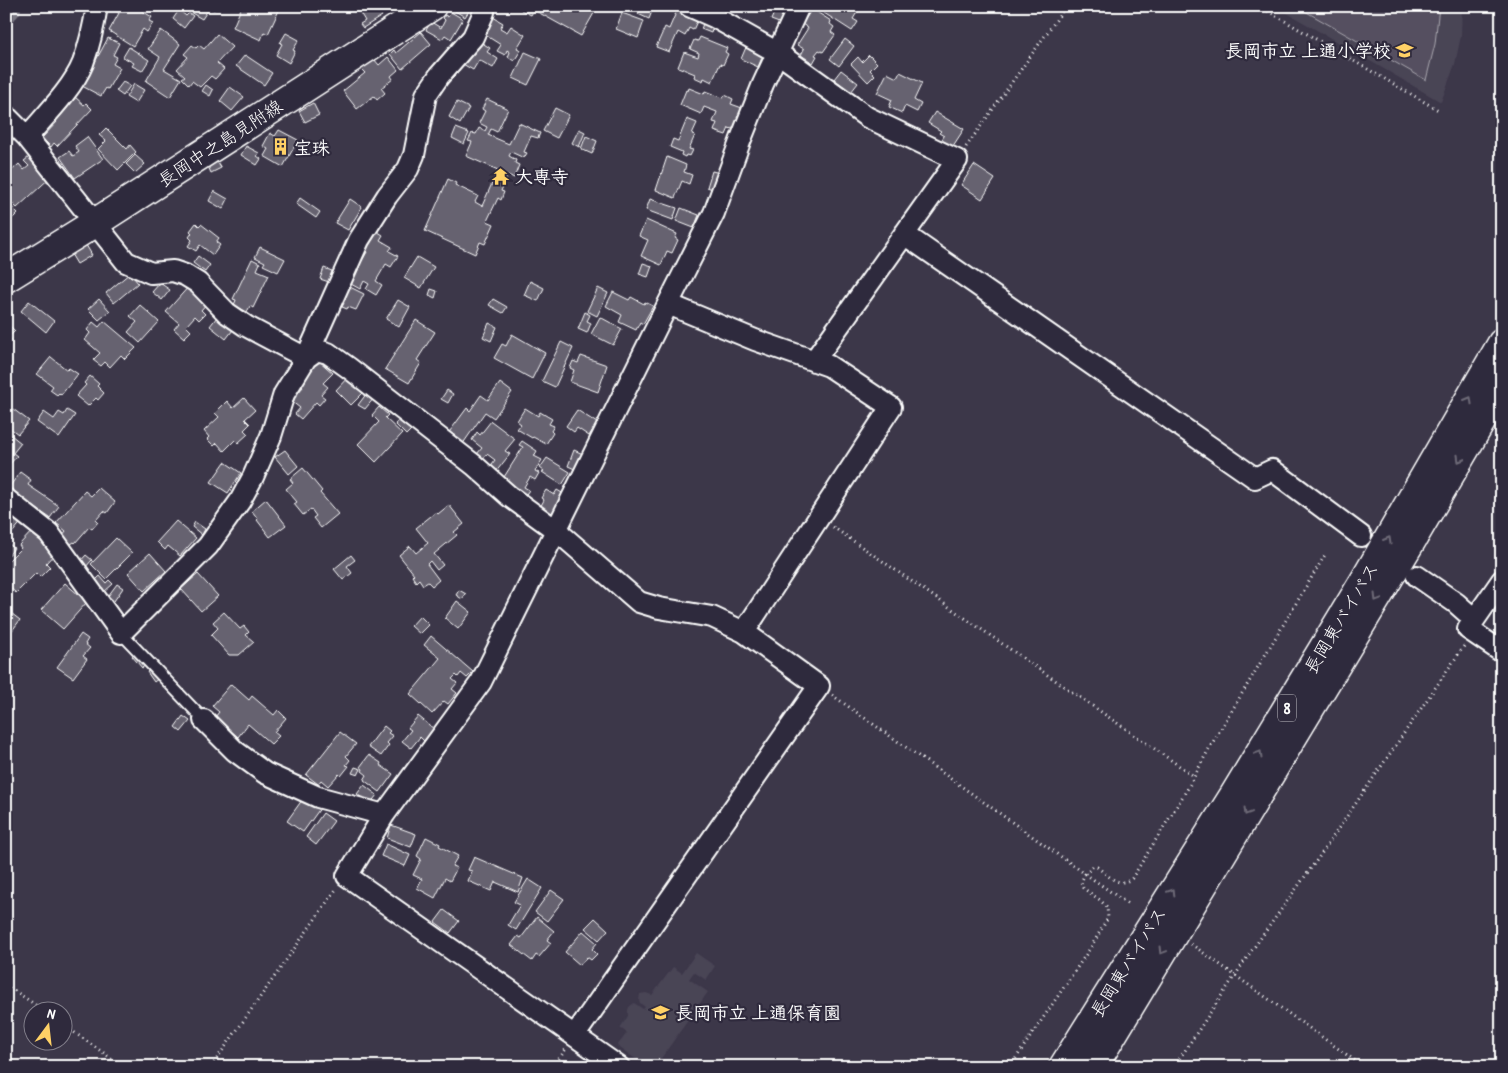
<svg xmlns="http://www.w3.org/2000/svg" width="1508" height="1073" font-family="'Patrick Hand','Klee One',sans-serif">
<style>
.built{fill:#494455}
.green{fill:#555060;stroke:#aaa8b0}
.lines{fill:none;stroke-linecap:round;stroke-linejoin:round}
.river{stroke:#797682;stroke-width:30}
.building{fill:#666270;stroke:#fff}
.service-casing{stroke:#fff;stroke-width:14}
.minor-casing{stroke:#fff;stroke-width:24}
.secondary-casing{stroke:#fff;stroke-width:31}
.trunk-casing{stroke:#fff;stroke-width:31}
.path{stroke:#fff;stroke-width:3;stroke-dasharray:1 4;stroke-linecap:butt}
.service{stroke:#2f2a3d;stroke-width:10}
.minor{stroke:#2f2a3d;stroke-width:20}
.secondary{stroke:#2f2a3d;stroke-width:28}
.trunk{stroke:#2f2a3d;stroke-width:28}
.oneway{stroke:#6d6a77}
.labels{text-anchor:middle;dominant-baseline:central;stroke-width:4.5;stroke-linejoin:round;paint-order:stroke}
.shield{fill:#2f2a3d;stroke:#c1bfc5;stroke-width:1}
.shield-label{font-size:16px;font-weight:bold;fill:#fff}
.poi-label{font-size:18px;font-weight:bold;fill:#fff;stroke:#2f2a3d;text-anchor:start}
.street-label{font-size:18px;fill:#fff;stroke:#2f2a3d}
</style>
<rect width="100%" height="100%" fill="#3c3749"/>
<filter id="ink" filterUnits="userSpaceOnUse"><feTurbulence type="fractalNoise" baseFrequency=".02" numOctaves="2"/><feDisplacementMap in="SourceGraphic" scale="10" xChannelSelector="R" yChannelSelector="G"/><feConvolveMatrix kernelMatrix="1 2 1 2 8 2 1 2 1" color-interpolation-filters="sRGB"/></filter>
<g filter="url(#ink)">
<path class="built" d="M1275,6H1462L1461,36L1455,64L1441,102Z
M696,953L715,966L706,980L694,972L689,979L708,992L655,1067H647L617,1046L627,1033L620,1028L628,1016V1010L629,1007L634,1003L643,1009L645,1007L640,1003L639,1000L640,994L646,993L652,995L673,967L682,973Z"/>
<path class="green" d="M1296,6H1439L1435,44L1426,80Z"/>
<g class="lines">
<path class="river" d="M6,7V6"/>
</g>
<path class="building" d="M123,6H134L152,17L149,21L153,23L147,32L143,29L133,46L109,31L119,13L116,11L119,7L121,8Z
M184,6H217L214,10L210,7L202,19L183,8Z
M242,6H281L268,34L264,32L261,40L233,27Z
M356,6H376L382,16L363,28L360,24L365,21Z
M458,6H462L469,11L465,17L455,11Z
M523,6H598L581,36L534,10L531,15L521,10Z
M642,6H654L649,19L638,14Z
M742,6H750L747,13L740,11Z
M777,6H790L784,19L782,18L779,23L771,20Z
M829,6H861L853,19L858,22L852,31L824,13Z
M678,8L699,17L693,30L689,28L685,36L678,32L669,52L656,47L665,27L669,29Z
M812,9L831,21L830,24L834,27L831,32L835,35L823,52L819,50L815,55L817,56L813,63L801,55L804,49L797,45L808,28L802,24Z
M179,10L186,16L189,13L193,16L184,28L173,19Z
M451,12L463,19L451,39L445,35L442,39L426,30L431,22L441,28L445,20L443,18L445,15L448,17Z
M622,13L644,21L638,38L616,29Z
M493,17L503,23L500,28L507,32L511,26L525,35L517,48L521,50L514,61L508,57L510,52L507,50L505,55L497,51L501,45L482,33Z
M704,21L714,24L711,33L701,29Z
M161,30L180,44L164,69L181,79L170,97L146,81L160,57L148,49Z
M421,32L431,44L402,69L390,54L394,50L396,53Z
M286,33L299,40L293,50L295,51L289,63L276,55L282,44L280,43Z
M217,34L232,47L217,63L224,69L215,79L211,76L200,87L192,81L189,85L182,78L185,76L177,69L188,57L184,54L192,45L196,48L199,45L204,49Z
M700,37L727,48L725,52L728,54L723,65L720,64L712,82L704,78L703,81L694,77L695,74L678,67L684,52L698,57L699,53L690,49L694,40L698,41Z
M108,38L119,43L113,55L117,57L113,64L120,68L108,89L106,88L101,96L82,86Z
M476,39L490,48L487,52L498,59L493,68L479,60L473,70L461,63Z
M845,39L854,46L839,66L830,59Z
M747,45L764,53L758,67L741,59Z
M129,47L149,60L142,71L132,66L134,63L123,57Z
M525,52L541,59L528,85L513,78Z
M245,55L272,73L264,85L236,66Z
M869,55L877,63L870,70L875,75L868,82L851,64L858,57L862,62Z
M388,57L398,70L391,76L393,79L381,88L385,93L377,100L374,96L357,109L343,91L365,73L361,69L374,59L379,65Z
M841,70L858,83L851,92L834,79Z
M900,72L922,83L914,100L921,104L917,112L905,106L902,113L889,107L892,100L877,93L887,73L897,78Z
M123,82L130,86L123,96L116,91Z
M134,84L144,90L136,103L126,97Z
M206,85L213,90L210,96L202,91Z
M230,87L244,97L232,111L220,101Z
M689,88L704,94L705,91L723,98L725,95L733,99L731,104L745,109L735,130L729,128L726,135L714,131L717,123L713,122L717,112L704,107L701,114L680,105L686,90L688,91Z
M75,97L84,105L86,103L92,109L57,146L54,143L51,147L42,138L57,122L53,119Z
M487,99L508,109L497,132L491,129L488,135L509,144L519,123L540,133L538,138L531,136L524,152L527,153L524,158L511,152L509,156L516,160L515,163L519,165L514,178L508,175L501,191L504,192L501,200L498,198L487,221L494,224L485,244L480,242L475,254L425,231L448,179L456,183L455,185L478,196L475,202L482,206L498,170L466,156L472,142L468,141L472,133L476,134L479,128L485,131L487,127L479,123L485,111L482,109Z
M457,102L469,108L460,124L449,117Z
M313,103L319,115L305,122L299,111Z
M555,108L569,115L557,138L543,131Z
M935,112L964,129L951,149L940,143L944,136L939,133L941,131L928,123Z
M687,119L697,123L692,134L695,135L689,149L693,150L690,156L686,155L685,157L681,155L682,152L670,147L673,139L678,141Z
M106,128L127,149L130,145L136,152L118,170L98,149L106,141L99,135Z
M456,128L469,133L464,144L452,138Z
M579,129L585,132L579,147L572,143Z
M279,130L298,140L283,167L264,156L268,149L263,146L270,133L275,136Z
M586,136L597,141L592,154L581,149Z
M87,137L103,159L75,178L60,157L69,151L73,156L79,152L75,146Z
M246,146L259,153L257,156L261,159L257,165L241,155Z
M33,154L53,175L17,208L6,197V176L19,164L24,170L29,166L24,161Z
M135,155L145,164L135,173L126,164Z
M667,157L686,165L684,172L692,175L689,184L682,181L675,198L656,190Z
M216,160L221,168L211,173L207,164Z
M974,165L995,179L982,199L961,185Z
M712,171L720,173L715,190L707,187Z
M214,191L228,199L223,209L209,201Z
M300,198L320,212L316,218L296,204Z
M350,199L362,207L348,230L335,223Z
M650,199L677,208L673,220L646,210Z
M6,201L18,213L6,225Z
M681,208L699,215L694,228L676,221Z
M646,220L677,234L675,238L678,240L672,253L667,251L661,265L641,256L648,240L639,236Z
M196,223L199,226L201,224L219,238L216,242L220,245L213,255L200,245L196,251L188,246L192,240L189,237L192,233L190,231Z
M375,230L383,235L380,240L392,247L389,251L398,256L391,267L386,264L376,281L382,285L376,295L366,289L369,284L364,281L360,289L349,283L367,252L361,249Z
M86,245L92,255L77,264L71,254Z
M260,247L285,259L278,272L263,265L265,262L255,257Z
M198,256L210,265L205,272L193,263Z
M417,257L434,267L421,288L404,278Z
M252,259L260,263L257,270L269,275L253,308L250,306L247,312L234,305L236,300L233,299Z
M643,263L652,266L648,277L639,274Z
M324,268L332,271L329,282L320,279Z
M130,273L138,283L114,303L106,293Z
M530,281L544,288L538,301L524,295Z
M160,283L170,290L162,300L152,292Z
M190,285L208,302L201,310L205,314L199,320L195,316L186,326L191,331L184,338L174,329L179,323L166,312Z
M348,286L364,294L356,310L348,307L347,309L342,307L344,303L340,301Z
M598,288L608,293L597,316L587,311Z
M431,289L437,291L435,298L429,295Z
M613,292L629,300L631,297L644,304L645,302L653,306L643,324L640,322L636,330L619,322L622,315L606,306Z
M99,299L110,311L99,320L88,309Z
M493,299L507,307L503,313L489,305Z
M398,300L410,307L399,327L386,319Z
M29,301L54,321L46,332L21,311Z
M140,305L159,322L140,343L128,332L137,322L130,316Z
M585,312L590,315L587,321L591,323L587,333L578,329Z
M220,313L236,326L226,339L210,326Z
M600,317L622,329L613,345L591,334Z
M416,320L435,332L417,360L421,363L409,383L385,369Z
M104,321L136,348L125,359L121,355L110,367L105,362L101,366L93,360L100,353L85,340L90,333L87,330L93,322L99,327Z
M6,322L15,331L9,337L12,340L6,345Z
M489,323L497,327L491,341L483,337Z
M512,334L545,353L532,379L494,358L502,344L506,346Z
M561,342L573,348L555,387L542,381Z
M581,356L607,365L598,392L570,382L574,370L570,368L573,361L578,363Z
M51,357L67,370L69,368L78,374L61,395L59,393L57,395L50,390L53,386L37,374Z
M318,360L333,373L323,383L328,387L321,395L325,398L319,405L316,402L301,419L295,414L300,408L291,401L303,387L300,384L308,375L306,373Z
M90,376L99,384L97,386L104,393L98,400L96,398L88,406L76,396L86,385L84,383Z
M349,376L365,391L351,405L336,390Z
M500,383L512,392L494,418L485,412L462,445L447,435L467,408L470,411L481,395L488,400Z
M447,390L453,394L448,403L441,399Z
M367,393L374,398L365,409L358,405Z
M244,398L255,410L245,419L250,424L244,430L248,434L238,443L235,440L224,451L217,443L214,446L207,439L209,437L204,431L219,417L215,413L227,401L233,408Z
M379,407L388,415L385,418L402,434L376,462L358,444L379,422L372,415Z
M525,408L538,416L540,412L552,419L549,424L554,426L551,431L553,433L546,444L533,437L532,438L517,429L521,424L517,421Z
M13,409L29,421L18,434L6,425V417Z
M67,410L75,415L59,438L37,422L44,412L54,419L59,412L64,415Z
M577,410L597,423L589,436L577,428L574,432L566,426Z
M402,418L412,429L406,435L395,424Z
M491,421L515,439L505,451L510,454L495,473L489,468L495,460L487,454L483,459L477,454L482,448L472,440L477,432L480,435Z
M6,431L21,443L13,453L17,456L9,465L6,463Z
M522,441L537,451L534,456L542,460L535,471L539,473L535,480L530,477L524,487L529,490L524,497L505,482L507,479L504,477L523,447L519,445Z
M285,450L298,466L289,474L275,457Z
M574,450L583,454L577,470L568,466Z
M547,458L570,472L562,485L542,472L544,471L540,468Z
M225,462L241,473L228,493L211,482Z
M303,468L322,491L320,493L338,514L321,528L313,518L316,516L311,509L303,515L294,504L297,502L286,489L293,483L290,479Z
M20,472L31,480L28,485L59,506L50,518L8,489Z
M99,488L115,502L107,513L104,511L96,520L98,522L92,529L89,527L75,543L74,542L71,544L62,536L66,531L56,523L85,491L91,496Z
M546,490L554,495L557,490L564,494L551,518L538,511L544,500L541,498Z
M266,499L286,525L270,537L257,520L258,519L252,511Z
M449,505L464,524L454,532L457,535L434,554L443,565L437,570L430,561L427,564L439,580L432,586L428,582L423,585L419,579L416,582L412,576L414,574L399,555L410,546L416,553L428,543L416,528L436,512L438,514Z
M6,508L23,520L13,532L6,527Z
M176,521L196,538L180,556L168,546L165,550L157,542Z
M195,522L205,529L202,535L192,527Z
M34,529L57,551L46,563L50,567L40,577L36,573L16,593L6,584V563L21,548L19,545Z
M116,538L132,553L106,579L91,564Z
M9,544L14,548L6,559V548Z
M150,553L166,571L144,591L128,573Z
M86,555L92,560L84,569L78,564Z
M351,555L355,560L347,566L352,573L343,580L334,569Z
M198,574L218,596L201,611L181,589Z
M100,576L106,583L109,580L113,584L104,592L94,582Z
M65,583L87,602L63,629L41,610Z
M117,584L123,588L114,601L108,596Z
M459,590L466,594L462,599L456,595Z
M457,601L471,612L458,629L445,618Z
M7,610L20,620L8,636L6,635Z
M224,612L240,629L244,626L249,632L246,635L254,642L239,655H229L211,635L218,628L213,622Z
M420,616L429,625L420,634L411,626Z
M81,634L88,639L85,644L90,648L83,656L87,659L73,678L57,667Z
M431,636L473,672L467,678L461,673L458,677L456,675L452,679L457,683L452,689L457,693L448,704L444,701L432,714L410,694L440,658L424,645Z
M136,653L146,665L142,668L132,656Z
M152,668L159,678L154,682L147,672Z
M231,684L249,700L252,696L274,715L278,710L286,718L274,732L279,736L271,744L248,724L238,737L215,717L219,712L212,706Z
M183,716L190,721L181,732L175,727Z
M418,716L434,729L424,741L420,737L411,748L402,741L411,730L408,728Z
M384,726L390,731L388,733L393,736L387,743L389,745L381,756L368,747Z
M340,732L356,744L346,756L350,760L346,765L349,766L341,776L339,774L328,786L321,780L318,784L306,775Z
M369,755L381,763L380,765L393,774L380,792L364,780L367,775L362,771L363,769L360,767Z
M355,767L361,769L358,775L352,773Z
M364,785L377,795L370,804L357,794Z
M305,796L321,807L303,832L287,821Z
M323,813L334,821L316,845L306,837Z
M391,825L416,834L411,847L387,838Z
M426,837L440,844L439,846L458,856L452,866L457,868L450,881L445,878L435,898L417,888L422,879L413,875L421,859L417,856Z
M386,844L410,855L405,866L381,856Z
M474,857L523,878L518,892L495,882L491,891L468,881L472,871L468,870Z
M528,879L542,888L516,930L508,925L520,905L514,902Z
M551,890L564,899L547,921L535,912Z
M444,910L459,921L450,933L435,922Z
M537,917L554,931L547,940L551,943L539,957L536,955L532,961L511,945L518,936L521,938Z
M595,918L608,930L599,940L585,928Z
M583,931L597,943L592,949L597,954L591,960L587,957L580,965L565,952Z"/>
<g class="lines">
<defs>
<path id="service" d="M121,633L204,720"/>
<path id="minor" d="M689,6L714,17L778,53L867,117L957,160L814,361
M6,116L27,137L126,262L151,273L173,271L185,275L198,283L227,313L246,326L306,358
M27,137C45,116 73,88 83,63C90,44 94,25 97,6
M904,234L1255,478L1272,470L1361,536
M668,304L755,340L829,366L891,407L744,632
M306,358L317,350L328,353L349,368L474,465L509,496L557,531L639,602L659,608L712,617L744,632L819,686L575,1035
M6,499L49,533L121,633L208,546L240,501L253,477L271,436L284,394L306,358L359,240L387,196L408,169L414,155L426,95L439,76L473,37L484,12L483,6
M1417,576L1456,603L1474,619
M1502,580L1468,629L1502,652
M204,720L235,751L265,773L318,797L384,815
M619,1067L347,876L384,815L481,682L668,304L714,213L741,139L763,84L799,6"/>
<path id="secondary" d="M6,278L95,223L432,6"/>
<path id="trunk" d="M1063,1067L1234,795L1364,581L1502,343
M1093,1067L1412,540L1502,386"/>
</defs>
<use href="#service" class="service-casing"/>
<use href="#minor" class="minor-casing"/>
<use href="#secondary" class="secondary-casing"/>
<use href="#trunk" class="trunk-casing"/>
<path class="path" d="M1259,6L1440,111
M966,147L1066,6
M833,527L1194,776
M832,695L1128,904
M1191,944L1364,1067
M6,985L43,1010
M62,1024L124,1067
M211,1067L337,888
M553,1067L566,1049
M1010,1067L1091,947L1108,918L1107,907L1100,900L1083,888L1081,882L1085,874L1093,867H1097C1108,875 1119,889 1132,878L1188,788L1210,747L1325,555
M1174,1067L1250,953L1319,857L1464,646"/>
<use href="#service" class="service"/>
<use href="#minor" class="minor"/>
<use href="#secondary" class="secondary"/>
<use href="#trunk" class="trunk"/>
</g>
<defs><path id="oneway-chevron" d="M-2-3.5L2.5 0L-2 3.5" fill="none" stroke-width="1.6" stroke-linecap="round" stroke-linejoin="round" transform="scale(1.25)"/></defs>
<g class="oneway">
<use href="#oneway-chevron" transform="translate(1469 400) rotate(-60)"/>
<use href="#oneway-chevron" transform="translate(1460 459) rotate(120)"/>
<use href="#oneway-chevron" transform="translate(1388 540) rotate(-60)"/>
<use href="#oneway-chevron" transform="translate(1377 598) rotate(121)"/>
<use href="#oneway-chevron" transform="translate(1259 754) rotate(-59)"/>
<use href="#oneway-chevron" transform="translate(1247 812) rotate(121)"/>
<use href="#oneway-chevron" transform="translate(1172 892) rotate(-58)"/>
<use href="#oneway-chevron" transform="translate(1162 951) rotate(121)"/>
</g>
</g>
<defs>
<symbol id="school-bare" viewBox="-9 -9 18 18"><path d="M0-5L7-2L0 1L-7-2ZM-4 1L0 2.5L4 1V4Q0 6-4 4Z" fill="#ffd166" stroke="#2f2a3d" stroke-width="2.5" paint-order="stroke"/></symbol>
<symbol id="building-bare" viewBox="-9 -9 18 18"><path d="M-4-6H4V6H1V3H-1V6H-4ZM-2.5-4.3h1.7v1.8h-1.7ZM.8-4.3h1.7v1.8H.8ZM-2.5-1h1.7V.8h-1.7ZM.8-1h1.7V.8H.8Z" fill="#ffd166" stroke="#2f2a3d" stroke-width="2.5" paint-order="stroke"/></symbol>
<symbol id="temple-bare" viewBox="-9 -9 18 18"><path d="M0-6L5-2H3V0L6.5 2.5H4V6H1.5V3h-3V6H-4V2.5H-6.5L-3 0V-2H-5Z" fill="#ffd166" stroke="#2f2a3d" stroke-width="2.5" paint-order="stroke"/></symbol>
</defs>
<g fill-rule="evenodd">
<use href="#school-bare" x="1392" y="38" width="25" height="25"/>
<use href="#building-bare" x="268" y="134" width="25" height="25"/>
<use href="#temple-bare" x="488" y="164" width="25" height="25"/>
<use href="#school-bare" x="648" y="1000" width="25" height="25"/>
</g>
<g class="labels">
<rect class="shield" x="1278" y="694.5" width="18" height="27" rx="4"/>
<g class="shield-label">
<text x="1287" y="708">8</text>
</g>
<g class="poi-label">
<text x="1391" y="50" text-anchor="end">長岡市立 上通小学校</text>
<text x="294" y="147">宝珠</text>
<text x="515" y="176">大専寺</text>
<text x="675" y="1012">長岡市立 上通保育園</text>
</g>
<g class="street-label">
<text transform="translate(220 143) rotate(-33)">長岡中之島見附線</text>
<text transform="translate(1341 618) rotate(-59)">長岡東バイパス</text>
<text transform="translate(1128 962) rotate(-58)">長岡東バイパス</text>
</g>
</g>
<rect width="1508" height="1073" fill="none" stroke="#2f2a3d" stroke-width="25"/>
<rect x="12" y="12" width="1483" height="1048" fill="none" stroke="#fff" stroke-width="2" filter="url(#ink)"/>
<g transform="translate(48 1026) rotate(15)"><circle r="24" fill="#2f2a3d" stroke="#827f8b"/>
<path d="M0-4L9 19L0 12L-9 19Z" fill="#ffd166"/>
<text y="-8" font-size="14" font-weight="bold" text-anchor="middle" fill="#ffffff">N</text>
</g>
</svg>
